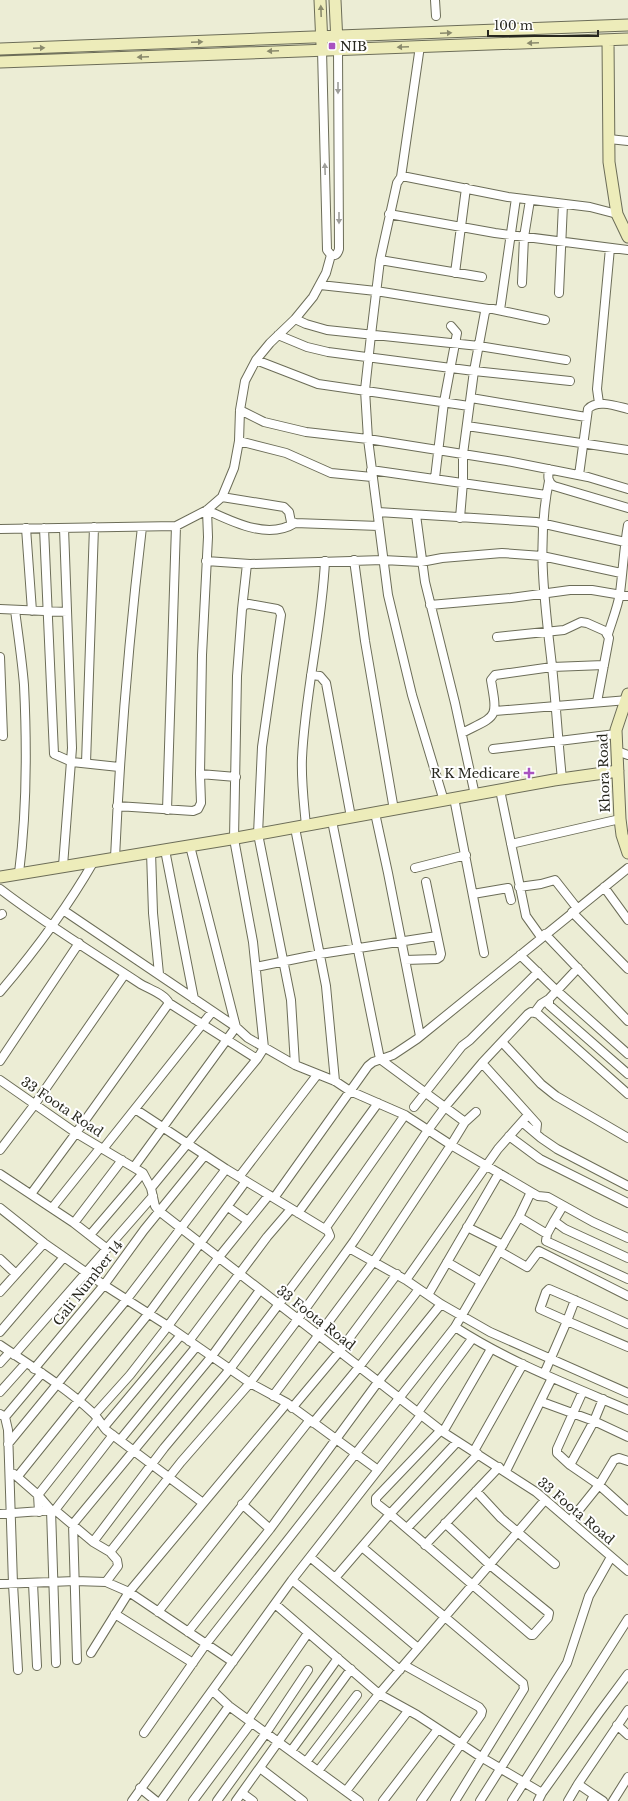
<svg xmlns="http://www.w3.org/2000/svg" width="628" height="1801" font-family="'Libre Baskerville',serif">
<style>
.lines{fill:none;stroke-linecap:round;stroke-linejoin:round}
.street-casing{stroke:#6c6d58;stroke-width:10}
.secondary-casing{stroke:#6c6d58;stroke-width:13}
.street{stroke:#fff;stroke-width:8}
.secondary{stroke:#edecba;stroke-width:11}
.oneway{fill:#8a8a6c}
.oneway2{fill:#9e9e9a}
.poi-dot{fill:#a852c0;stroke:#fff;stroke-width:1.5}
.labels{text-anchor:middle;dominant-baseline:central;stroke-width:4;stroke-linejoin:round;paint-order:stroke}
.poi-label{font-size:13px;fill:#28281f;stroke:#fff;text-anchor:start}
.street-label{font-size:13px;fill:#28281f;stroke:#fff}
</style>
<rect width="100%" height="100%" fill="#ecedd5"/>
<g class="lines">
<defs>
<path id="street" d="M435,0L436,16
M420,46L401,177L397,183L380,260L371,335L365,390L368,439L388,595L412,695L444,801
M322,50L327,250L331,255C336,256 338,253 339,249L338,49
M609,139L628,141
M401,177H407L508,197L590,207L617,214
M389,214L495,233L628,250
M380,260L482,277
M455,273L466,188
M522,283L524,237L530,200
M320,285L376,291L488,309
M559,293L563,204
M500,310L516,198
M295,319L306,324L327,330L479,346L566,360
M278,335L307,347L328,352L474,371L570,381
M256,360L318,384L469,406
M471,398L586,417
M599,403L597,389L610,248
M240,410L264,422L306,432L368,439L507,461L588,477L628,489
M467,426L628,450
M239,441L286,453L331,473L372,477
M549,469C548,476 547,482 554,486L628,508
M371,470L546,495
M579,475L588,409C597,399 616,406 628,409
M435,478L444,402L457,333L451,326
M549,481C536,542 545,605 552,666C556,704 558,741 562,779
M222,497L284,507L289,512L291,522L295,523L379,526
M378,512L536,522L625,542
M416,515L425,582L455,703L475,795
M460,518L463,482V454L474,371L485,312L488,309H493L545,320
M26,528L32,611
M44,528L54,754L72,762L119,767
M0,529L176,526L207,510L222,497L234,468L239,441L240,410L245,381L256,360L270,343L295,319L313,297L326,273L331,255
M354,560L365,641L394,810
M206,561L250,564L383,560L421,562L442,558L502,553L542,556L621,573
M430,605L511,598L570,590H592L628,596
M0,609L67,612
M242,609L247,564
M15,610C18,634 22,660 24,685C27,747 27,811 19,873
M608,634C612,621 618,606 620,593C623,570 624,547 628,525
M497,637L564,630L581,622L587,623L605,631L609,638L597,702
M0,657L3,736
M311,675L320,676L326,683L351,817
M495,711L628,700
M462,733C497,715 498,720 491,680L495,675L552,667L604,665
M493,749L616,734
M617,751L628,755
M86,763L94,527
M236,777L200,774L202,655L208,537L207,510C233,522 268,540 295,523
M500,790L526,916L541,937
M454,798L484,953
M117,806L193,811L198,809L201,803L200,774
M167,810L176,526
M375,813L388,873L420,1036
M306,826C304,803 301,781 302,758C305,692 322,627 325,561
M295,828L326,986L335,1081
M511,844L620,819
M165,850L194,999
M151,852L153,913L159,974
M115,858C120,747 129,637 142,527
M63,866L72,748L64,528
M415,868L466,855
M519,887L541,884L555,880L577,908
M604,887L628,920
M0,889C44,923 92,952 139,983C148,989 164,993 169,1003L257,1059
M473,894L508,888L511,900
M63,910L236,1027L248,1038L295,1065L335,1081L350,1091L405,1115L325,1229
M572,912L628,969
M0,915L2,914
M545,934L628,1021
M520,955L556,990L628,1054
M405,960L437,959L440,957L441,954L426,882
M256,967L320,954L437,936
M578,968L549,999V1005L628,1074
M0,992C35,951 67,908 94,861
M535,1012L541,1004L549,999
M502,1042L541,1084L556,1096L628,1138
M0,1061L79,943
M482,1063L537,1124L536,1133
M0,1080L76,1133L143,1173L151,1188L155,1206L159,1211L443,1432L536,1492L628,1571
M414,1107L462,1046L470,1040L538,972
M405,1115L451,1145L531,1192L538,1196L548,1197L593,1222L628,1238
M465,1122L476,1112
M522,1122L541,1138L557,1149L628,1186
M509,1136L540,1159L628,1203
M103,1149L212,1012
M0,1150L35,1104L125,974
M134,1167L236,1027L190,846
M0,1174L74,1223L106,1248
M239,1177L317,1075
M151,1188L257,1059L264,1048L253,942L234,839L237,676L242,609L244,605L249,604L277,609L279,610L281,615L262,747L258,834L291,1000L295,1065
M31,1194L76,1133L169,1003
M269,1195L219,1257L168,1326L250,1383L287,1403L378,1470
M274,1198L368,1066L373,1062L393,1055L417,1039L628,868
M228,1207L248,1221
M0,1208L44,1243L104,1285L168,1326L130,1375L95,1414
M52,1208L100,1148
M298,1213L378,1103
M519,1217L547,1234L546,1241L628,1279
M554,1221L563,1206
M74,1223L122,1160
M467,1227L503,1245
M547,1234L554,1221L565,1229L628,1258
M90,1235L143,1173
M349,1248L406,1280L498,1149L528,1115
M499,1251L527,1267L539,1251L628,1296
M0,1259L16,1274
M447,1262L481,1282
M406,1280L441,1304L490,1332L628,1393
M0,1292L44,1243
M428,1295L499,1173
M575,1300L567,1321L540,1309L546,1292L549,1289C575,1300 602,1312 628,1324
M455,1327C509,1362 569,1385 628,1410
M0,1332L64,1257
M189,1341L267,1237L291,1209
M0,1345C31,1366 65,1387 93,1413C98,1418 102,1425 106,1430L203,1503
M14,1355L153,1196
M0,1363L10,1352
M34,1369L104,1285L144,1230L205,1155
M544,1374L567,1321L628,1347
M583,1391L557,1449V1453L570,1465L599,1485L628,1511
M0,1392L26,1363
M273,1396L374,1261L451,1145L465,1122L380,1059L332,821
M542,1402L594,1421L628,1437
M292,1408L339,1352L397,1274
M418,1412L472,1339
M0,1414L5,1417L8,1430L13,1584L18,1670
M5,1417L42,1373
M313,1423L359,1367L419,1289
M104,1427L181,1335
M443,1432L491,1349
M120,1440L196,1347
M8,1444L127,1299L226,1169
M474,1451L523,1364
M570,1465L594,1421L603,1399
M506,1471L552,1378
M14,1474L38,1495L39,1512
M18,1476L149,1313L246,1181
M476,1491L501,1518L555,1564
M242,1504L270,1529
M55,1510L93,1542L110,1552L181,1462L250,1383L298,1319L354,1241L428,1130L445,1107L482,1063L528,1014L531,1012L538,1014L628,1094
M0,1514L55,1510L113,1435
M570,1521L599,1485L614,1460L619,1458L628,1461
M445,1523L490,1565L549,1613L548,1618L533,1635H531L390,1514L457,1442
M407,1528L478,1454
M93,1542L164,1448L230,1369L330,1236L328,1231L226,1169L135,1109
M425,1545L499,1467
M362,1547L523,1683L524,1689L455,1801
M310,1557L335,1578L390,1514L376,1503V1498L441,1430
M335,1578L418,1648
M292,1580L400,1670
M106,1582L118,1566L117,1560L110,1552
M33,1583L37,1666
M0,1584L75,1581L106,1582L129,1592L233,1662
M275,1604L379,1694L417,1715L481,1757L542,1793L538,1801
M158,1612L309,1421
M115,1614L193,1663
M188,1632L270,1529L378,1382L441,1304
M91,1653L129,1592L287,1403
M77,1660L73,1524L212,1356L260,1290
M56,1663L51,1510L38,1495L98,1419
M404,1665L479,1707L482,1711L481,1715L421,1801
M213,1691L229,1706L359,1801
M248,1720L308,1633
M617,1725L628,1735
M144,1733L206,1644L455,1327L519,1217L531,1192
M291,1751L351,1669
M306,1762L357,1695
M260,1768L303,1801
M318,1771L379,1694L545,1500
M578,1784L594,1795
M140,1788L156,1801
M346,1791L408,1711
M242,1793L253,1801
M542,1793L599,1713L628,1674
M132,1801L292,1580L421,1415
M161,1801L229,1706
M193,1801L251,1723
M217,1801L266,1733L308,1670
M236,1801L338,1658
M383,1801L438,1729
M480,1801L567,1663L589,1596L611,1557
M512,1801L628,1619
M568,1801L578,1784L628,1710
M591,1801L594,1795L603,1801
M613,1801L628,1777"/>
<path id="secondary" d="M320,0L322,45
M335,0L337,43
M608,40L609,162L617,214L628,237
M0,49L628,25
M0,62L628,39
M628,694L616,730L620,819L622,835L628,853
M0,877L231,839L554,780L618,771"/>
</defs>
<use href="#street" class="street-casing"/>
<use href="#secondary" class="secondary-casing"/>
<use href="#street" class="street"/>
<use href="#secondary" class="secondary"/>
</g>
<defs><path id="oneway-solid" d="M-6-.8H1V-3.2L6.5 0L1 3.2V.8H-6Z"/></defs>
<g class="oneway">
<use href="#oneway-solid" transform="translate(321 11) rotate(-92)"/>
<use href="#oneway-solid" transform="translate(446 33) rotate(-2)"/>
<use href="#oneway-solid" transform="translate(197 42) rotate(-2)"/>
<use href="#oneway-solid" transform="translate(533 43) rotate(178)"/>
<use href="#oneway-solid" transform="translate(403 47) rotate(178)"/>
<use href="#oneway-solid" transform="translate(39 48) rotate(-2)"/>
<use href="#oneway-solid" transform="translate(273 51) rotate(178)"/>
<use href="#oneway-solid" transform="translate(143 57) rotate(178)"/>
</g>
<g class="oneway2">
<use href="#oneway-solid" transform="translate(338 88) rotate(90)"/>
<use href="#oneway-solid" transform="translate(325 169) rotate(-92)"/>
<use href="#oneway-solid" transform="translate(339 218) rotate(90)"/>
</g>
<g class="poi-dot">
<rect x="328" y="42" width="8" height="8" rx="2"/>
<path d="M527 767h4v4h4v4h-4v4h-4v-4h-4v-4h4z"/>
</g>
<g class="labels">
<g class="poi-label">
<text x="340" y="46">NIB</text>
<text x="520" y="773" text-anchor="end">R K Medicare</text>
</g>
<g class="street-label">
<text transform="translate(604 773) rotate(-92)">Khora Road</text>
<text transform="translate(62 1107) rotate(34)">33 Foota Road</text>
<text transform="translate(88 1283) rotate(-52)">Gali Number 14</text>
<text transform="translate(316 1318) rotate(38)">33 Foota Road</text>
<text transform="translate(576 1511) rotate(40)">33 Foota Road</text>
</g>
</g>
<path d="M488 30v6h110v-6" fill="none" stroke="#28281f" stroke-width="2"/>
<text x="494" y="30" font-size="12" fill="#28281f" stroke="#ffffff" stroke-width="3" paint-order="stroke">100 m</text>
</svg>
